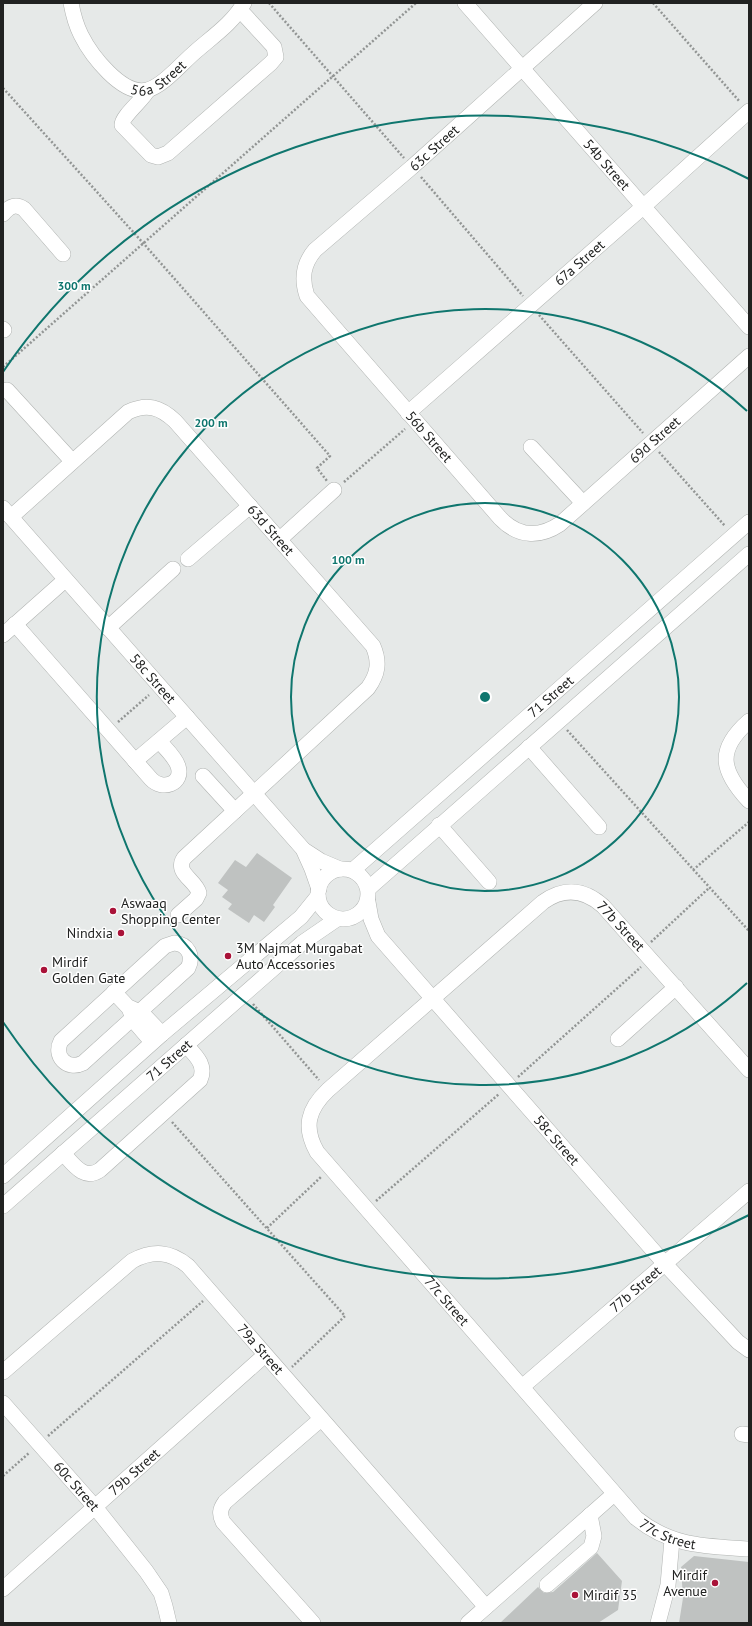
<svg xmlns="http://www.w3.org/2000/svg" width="752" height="1626" font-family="'PT Sans',sans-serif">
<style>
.building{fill:#bfc2c1}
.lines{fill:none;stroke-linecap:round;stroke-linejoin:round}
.minor-casing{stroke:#b1b4b2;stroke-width:16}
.path{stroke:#929594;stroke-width:2.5;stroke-dasharray:2 2;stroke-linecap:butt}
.minor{stroke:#fff;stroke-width:15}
.ring{fill:none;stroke:#0f766e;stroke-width:2}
.poi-dot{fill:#a91238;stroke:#fff;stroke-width:1.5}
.labels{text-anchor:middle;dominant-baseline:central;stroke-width:3;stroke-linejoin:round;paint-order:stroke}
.street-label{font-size:14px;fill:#212221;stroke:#fff}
.poi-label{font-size:14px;fill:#212221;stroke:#fff;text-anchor:start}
.centre{fill:#0f766e;stroke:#fff;stroke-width:2}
.ring-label{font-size:12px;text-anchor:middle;font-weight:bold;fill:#0f766e;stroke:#fff;stroke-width:3;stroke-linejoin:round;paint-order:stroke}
</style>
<rect width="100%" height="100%" fill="#e6e9e8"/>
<path class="building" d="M257,853L292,878L273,905L275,907L264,922L254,915L249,923L228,909L232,904L222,897L228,890L218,883L235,860L246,867Z
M597,1553L622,1581L618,1610L598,1623H500L538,1587L544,1593L553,1592Z
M694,1556L749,1562V1623H679L683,1598L681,1567Z"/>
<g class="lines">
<defs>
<g id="minor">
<path id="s1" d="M71,3C73,14 76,25 81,35C91,55 122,96 147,90C163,86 182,63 195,52C212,37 233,23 244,3"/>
<path id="s2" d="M465,3L749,327"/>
<path id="s3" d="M595,3L412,167L315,250C303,264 301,278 307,296L500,518C518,537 539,538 560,524L749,356"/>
<path d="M148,90C143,100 122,116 122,125L151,155L158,157L168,153L271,63L276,57L274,47L240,10"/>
<path d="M3,214C9,207 15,203 24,209L63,254"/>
<path d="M3,329L4,330"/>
<path d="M7,390L72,461"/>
<path id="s4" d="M408,413L644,206L749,111"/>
<path d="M531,447L583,503"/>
<path id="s5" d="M3,508L303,849L312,869L319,889"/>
<path id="s6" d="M11,517L128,412C147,403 160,407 175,421L373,646C380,662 378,674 368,688L184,858C174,873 196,880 199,893L196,899L178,915"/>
<path d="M280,539L334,490"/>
<path d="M188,559L250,506"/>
<path d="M15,624L151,779C162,791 184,784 178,766C175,757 165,748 159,741"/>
<path d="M108,628L173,569"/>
<path d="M3,635L65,580"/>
<path d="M749,721C716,750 721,771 749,801"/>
<path d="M529,747L599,827"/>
<path d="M135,761L187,717"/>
<path d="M203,776L235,811"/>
<path d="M439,825L489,882"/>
<path d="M304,850L321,861L340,869"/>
<circle cx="343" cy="894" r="25"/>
<path id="s7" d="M353,870L749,522"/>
<path d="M368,889L749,554"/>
<path id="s8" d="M368,902L371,919L378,936L665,1264L738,1342L749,1350"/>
<path d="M174,943C188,944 194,956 188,968L83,1063C67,1071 53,1056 61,1041L165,946Z"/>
<path d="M114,992L129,1008L134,1021L152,1042"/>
<path d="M131,1008L142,1013L162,1034"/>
<path d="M618,1039L676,987"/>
<path id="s9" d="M749,1070L603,906C584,889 564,887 543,902L328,1090C308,1109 303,1127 317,1152L636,1518C672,1547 705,1546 749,1549"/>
<path d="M63,1153C73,1164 84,1181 100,1170L200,1080C207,1065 195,1055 186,1045"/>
<path d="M3,1176L162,1034L301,917L318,896"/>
<path id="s10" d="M3,1206L275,967L302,943L337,919"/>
<path id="s11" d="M3,1372L132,1261C153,1250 170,1251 188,1266L486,1607"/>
<path id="s12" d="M522,1387L749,1191"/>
<path id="s13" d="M3,1403L95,1507L146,1571L161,1593L165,1606L169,1623"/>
<path d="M742,1434L749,1435"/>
<path d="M547,1585L591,1547L594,1536L590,1515"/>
<path id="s14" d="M3,1589L265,1355"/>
<path d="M313,1623L223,1522C219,1514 220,1509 225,1502L321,1419"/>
<path d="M468,1623L614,1494"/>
<path d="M658,1623L668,1585L672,1540"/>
</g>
</defs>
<use href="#minor" class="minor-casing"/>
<path class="path" d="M269,3L404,158
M653,3L740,102
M3,88L144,244L330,456L317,468L327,481
M421,177L523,296
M539,315L643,433
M3,367L416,3
M659,452L725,526
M344,482L405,429
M118,722L149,695
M567,730L749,931
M693,870L749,822
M651,942L709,888
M253,1004L319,1080
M518,1077L641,967
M172,1122L345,1316L292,1367
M376,1201L499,1094
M267,1228L322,1176
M48,1436L203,1301
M3,1476L29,1453"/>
<use href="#minor" class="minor"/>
</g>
<g class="ring">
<circle cx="485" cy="697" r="194"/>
<path d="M747 983A388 388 0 1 1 747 411"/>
<path d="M749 1215A581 581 0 0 1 3 1022M3 372A581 581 0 0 1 749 179"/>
</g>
<g class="poi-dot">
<circle cx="113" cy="911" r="4"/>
<circle cx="121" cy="933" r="4"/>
<circle cx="228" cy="956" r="4"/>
<circle cx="44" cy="970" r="4"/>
<circle cx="715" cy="1583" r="4"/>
<circle cx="575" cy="1595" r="4"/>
</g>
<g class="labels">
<g class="street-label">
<text stroke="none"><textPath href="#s1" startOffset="139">56a Street</textPath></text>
<text transform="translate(434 148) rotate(-42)">63c Street</text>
<text stroke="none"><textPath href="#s2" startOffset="215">54b Street</textPath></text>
<text stroke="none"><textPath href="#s4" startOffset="228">67a Street</textPath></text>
<text stroke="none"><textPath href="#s3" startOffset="609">56b Street</textPath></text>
<text stroke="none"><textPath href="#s3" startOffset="910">69d Street</textPath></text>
<text stroke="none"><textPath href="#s6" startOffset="354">63d Street</textPath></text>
<text stroke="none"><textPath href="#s5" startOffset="227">58c Street</textPath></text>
<text stroke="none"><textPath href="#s7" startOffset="263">71 Street</textPath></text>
<text transform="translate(621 926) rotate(47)">77b Street</text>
<text stroke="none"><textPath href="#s10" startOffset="221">71 Street</textPath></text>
<text stroke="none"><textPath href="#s8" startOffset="307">58c Street</textPath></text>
<text stroke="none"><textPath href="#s12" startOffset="150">77b Street</textPath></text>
<text stroke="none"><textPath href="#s9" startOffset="838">77c Street</textPath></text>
<text stroke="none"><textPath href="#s11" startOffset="341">79a Street</textPath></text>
<text stroke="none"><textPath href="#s14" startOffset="176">79b Street</textPath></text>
<text stroke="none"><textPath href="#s13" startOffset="111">60c Street</textPath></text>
<text stroke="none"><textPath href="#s9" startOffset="1162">77c Street</textPath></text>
</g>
<g class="poi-label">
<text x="121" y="903">Aswaaq<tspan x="121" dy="16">Shopping Center</tspan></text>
<text x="113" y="933" text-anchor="end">Nindxia</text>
<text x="236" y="948">3M Najmat Murgabat<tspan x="236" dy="16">Auto Accessories</tspan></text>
<text x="52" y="962">Mirdif<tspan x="52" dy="16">Golden Gate</tspan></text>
<text x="707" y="1575" text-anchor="end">Mirdif<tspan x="707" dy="16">Avenue</tspan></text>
<text x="583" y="1595">Mirdif 35</text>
</g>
</g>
<circle cx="485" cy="697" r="6" class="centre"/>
<g class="ring-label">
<text x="74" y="290">300 m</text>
<text x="211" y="427">200 m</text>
<text x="348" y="564">100 m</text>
</g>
<rect width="752" height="1626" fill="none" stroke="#212221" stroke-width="8"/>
</svg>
